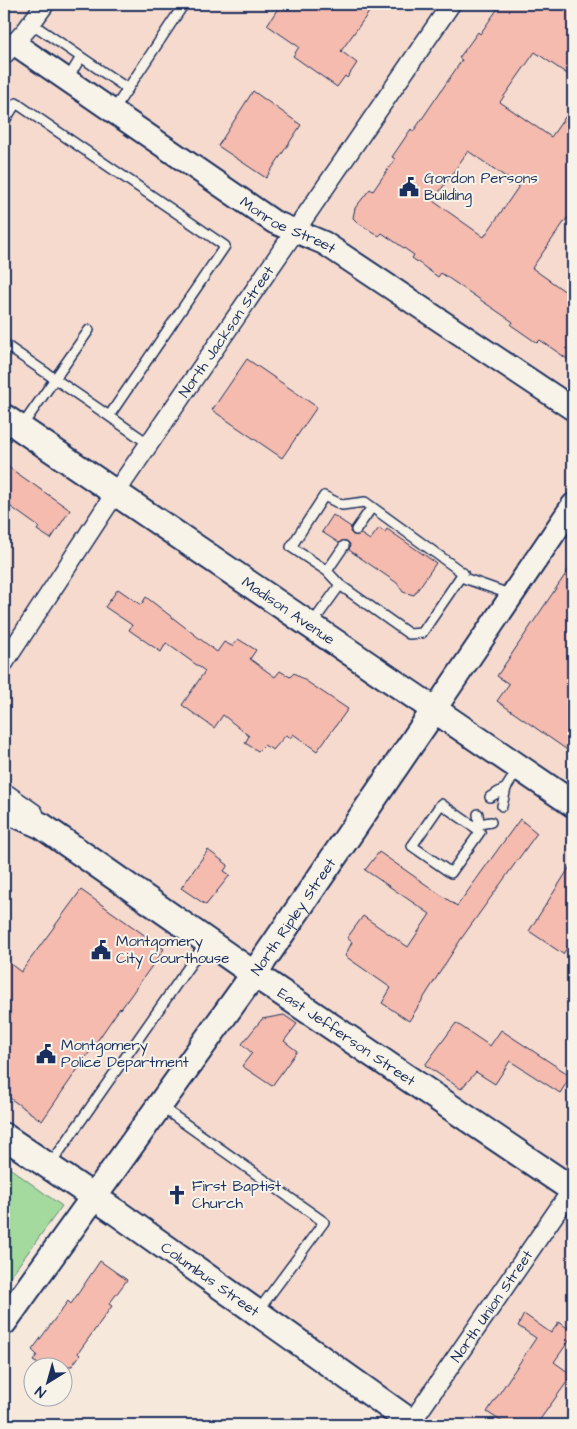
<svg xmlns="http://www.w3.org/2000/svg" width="577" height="1429" font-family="'Architects Daughter',sans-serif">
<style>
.built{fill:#f6dace}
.green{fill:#a4da9d;stroke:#60847e}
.building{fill:#f5bbae;stroke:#1b2f5e;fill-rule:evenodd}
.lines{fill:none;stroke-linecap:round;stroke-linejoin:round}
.service-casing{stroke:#1b2f5e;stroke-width:12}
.minor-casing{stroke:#1b2f5e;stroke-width:21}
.tertiary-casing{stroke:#1b2f5e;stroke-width:26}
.secondary-casing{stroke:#1b2f5e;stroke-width:29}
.service{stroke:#f7f3e8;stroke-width:9}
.minor{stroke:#f7f3e8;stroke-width:18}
.tertiary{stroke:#f7f3e8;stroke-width:22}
.secondary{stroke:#f7f3e8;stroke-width:25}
.labels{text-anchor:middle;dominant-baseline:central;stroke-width:4;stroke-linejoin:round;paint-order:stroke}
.poi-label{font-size:15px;fill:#1b2f5e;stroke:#f7f3e8;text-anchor:start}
.street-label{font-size:15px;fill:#1b2f5e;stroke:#f7f3e8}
</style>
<rect width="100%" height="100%" fill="#f7e8dc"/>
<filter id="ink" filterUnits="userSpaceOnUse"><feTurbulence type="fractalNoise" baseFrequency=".02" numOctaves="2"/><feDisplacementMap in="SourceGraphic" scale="10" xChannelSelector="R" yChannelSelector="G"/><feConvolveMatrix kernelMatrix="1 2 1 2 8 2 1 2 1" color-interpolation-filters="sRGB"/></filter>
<g filter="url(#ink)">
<path class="built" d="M4,4H573V1425H433L4,1121Z"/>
<path class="green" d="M4,1164L62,1206L4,1285Z"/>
<path class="building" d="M281,4H375L341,51L357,63L347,78L345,76L337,87L293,56L299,47L267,25Z
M501,4H568L573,8V78L535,52L500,102L551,137L573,106V222L567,218L532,268L573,297V363L540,340L537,343L511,325L513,322L441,273L438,277L412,258L414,255L382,233L379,236L358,223L353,218L355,208L370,189L373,191L395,159L392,157L411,129L413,132L462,60L459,58L478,32L480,34ZM468,151L519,186L484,237L433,201Z
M253,91L301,125L266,178L218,146Z
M247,359L317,407L282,458L212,410Z
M4,464L70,510L51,539L37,530L39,527L4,502Z
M333,515L351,527L350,532L353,535L361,534L370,540L379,528L385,532L387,529L436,563L414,595L403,592L397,583L349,550L350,544L347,541L339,543L322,532Z
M573,563V754L497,701L509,684L497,676Z
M118,589L141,605L146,597L217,652L224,642L232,646L238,639L256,650L250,659L275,677L280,671L290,677L294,673L348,709L317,751L293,734L291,738L286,735L273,750L264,745L258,751L245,743L249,736L223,715L214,728L182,705L205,671L166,643L161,652L129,630L132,625L105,607Z
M520,819L537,833L461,939L409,1021L382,1003L391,988L345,956L352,942L347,938L363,916L408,947L430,914L365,870L379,852L457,906Z
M208,850L228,865L224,871L230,875L206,905L181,888Z
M573,862V939L563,954L529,931Z
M81,890L164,949L121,1009L120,1008L42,1121L4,1094V959L21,972Z
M284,1015L297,1024L284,1041L297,1051L272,1086L242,1066L252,1053L242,1044L262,1019Z
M456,1023L490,1046L501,1030L571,1076L560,1093L510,1061L495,1084L476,1072L461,1089L425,1065Z
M100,1261L127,1280L109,1304L112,1306L78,1353L80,1355L72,1366H42L33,1361L37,1355L32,1350L68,1301L71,1304Z
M524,1314L551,1333L559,1322L573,1332V1335L554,1362L572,1375L536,1425H507L487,1412L536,1338L518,1326Z"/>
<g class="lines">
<defs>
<path id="service" d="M31,23L128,89
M67,80L81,57
M113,111L184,4
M4,122L16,103L225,246L109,416L4,344
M109,416L149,444
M22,426L89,330
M324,496L342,505L365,502L463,573L422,633L409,634L340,585L327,571L291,547Z
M356,530L372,507
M327,571L344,546
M461,577L512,595
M311,625L340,585
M490,797L506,788
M502,806L506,788L518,769
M478,814L479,824
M476,828L480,832L451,873L412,846L441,804L476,828L479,824L491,822
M160,1106L324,1222L258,1311
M50,1165L206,942"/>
<g id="minor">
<path d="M4,55L27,29L45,4"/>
<path id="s1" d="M4,663L116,492L451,4"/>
<path d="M4,792L34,813"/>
<path id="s2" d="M411,1423L573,1188"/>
</g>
<g id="tertiary">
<path id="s3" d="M15,44L274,222L324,243L573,409"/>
<path d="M435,709L573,505"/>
</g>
<g id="secondary">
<path id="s4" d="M4,417L573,804"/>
<path id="s5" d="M4,809L42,826L254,974L573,1190"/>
<path id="s6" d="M4,1136L116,1212L415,1425"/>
<path id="s7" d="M4,1322L254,974L435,709"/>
</g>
</defs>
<use href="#service" class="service-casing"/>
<use href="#minor" class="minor-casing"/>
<use href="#tertiary" class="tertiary-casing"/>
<use href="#secondary" class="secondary-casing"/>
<use href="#service" class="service"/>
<use href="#minor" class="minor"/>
<use href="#tertiary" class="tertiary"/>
<use href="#secondary" class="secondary"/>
</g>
</g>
<defs>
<symbol id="civic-bare" viewBox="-9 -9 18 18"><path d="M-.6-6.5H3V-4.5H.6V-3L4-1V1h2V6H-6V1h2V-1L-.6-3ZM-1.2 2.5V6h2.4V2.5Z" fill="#1b2f5e" stroke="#f7f3e8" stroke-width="2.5" paint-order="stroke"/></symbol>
<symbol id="church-bare" viewBox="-9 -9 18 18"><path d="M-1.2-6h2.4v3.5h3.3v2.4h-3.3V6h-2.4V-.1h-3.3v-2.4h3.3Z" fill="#1b2f5e" stroke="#f7f3e8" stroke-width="2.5" paint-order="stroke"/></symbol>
</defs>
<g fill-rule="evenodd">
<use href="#civic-bare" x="395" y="173" width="28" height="28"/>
<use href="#civic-bare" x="87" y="936" width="28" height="28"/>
<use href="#civic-bare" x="32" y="1040" width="28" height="28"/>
<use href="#church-bare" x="163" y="1181" width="28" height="28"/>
</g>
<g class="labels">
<g class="poi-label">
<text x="424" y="178">Gordon Persons<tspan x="424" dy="17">Building</tspan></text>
<text x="116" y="941">Montgomery<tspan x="116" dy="17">City Courthouse</tspan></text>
<text x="61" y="1045">Montgomery<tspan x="61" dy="17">Police Department</tspan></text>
<text x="192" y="1186">First Baptist<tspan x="192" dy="17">Church</tspan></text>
</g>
<g class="street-label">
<text stroke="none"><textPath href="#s3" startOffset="328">Monroe Street</textPath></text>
<text stroke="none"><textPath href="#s1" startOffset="399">North Jackson Street</textPath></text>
<text stroke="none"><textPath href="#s4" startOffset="344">Madison Avenue</textPath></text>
<text stroke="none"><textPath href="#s7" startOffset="498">North Ripley Street</textPath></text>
<text stroke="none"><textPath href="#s5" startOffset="412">East Jefferson Street</textPath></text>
<text stroke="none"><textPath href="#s6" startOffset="251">Columbus Street</textPath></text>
<text stroke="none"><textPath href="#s2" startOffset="142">North Union Street</textPath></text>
</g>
</g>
<rect width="577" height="1429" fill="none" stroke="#f7f3e8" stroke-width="20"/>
<rect x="10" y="10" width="557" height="1409" fill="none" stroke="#1b2f5e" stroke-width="2" filter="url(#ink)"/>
<g transform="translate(48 1382) rotate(217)"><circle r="24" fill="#f7f3e8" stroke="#9fa5b1"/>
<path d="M0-4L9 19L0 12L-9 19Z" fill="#1b2f5e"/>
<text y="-8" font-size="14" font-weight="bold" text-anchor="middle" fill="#1b2f5e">N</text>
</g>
</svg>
